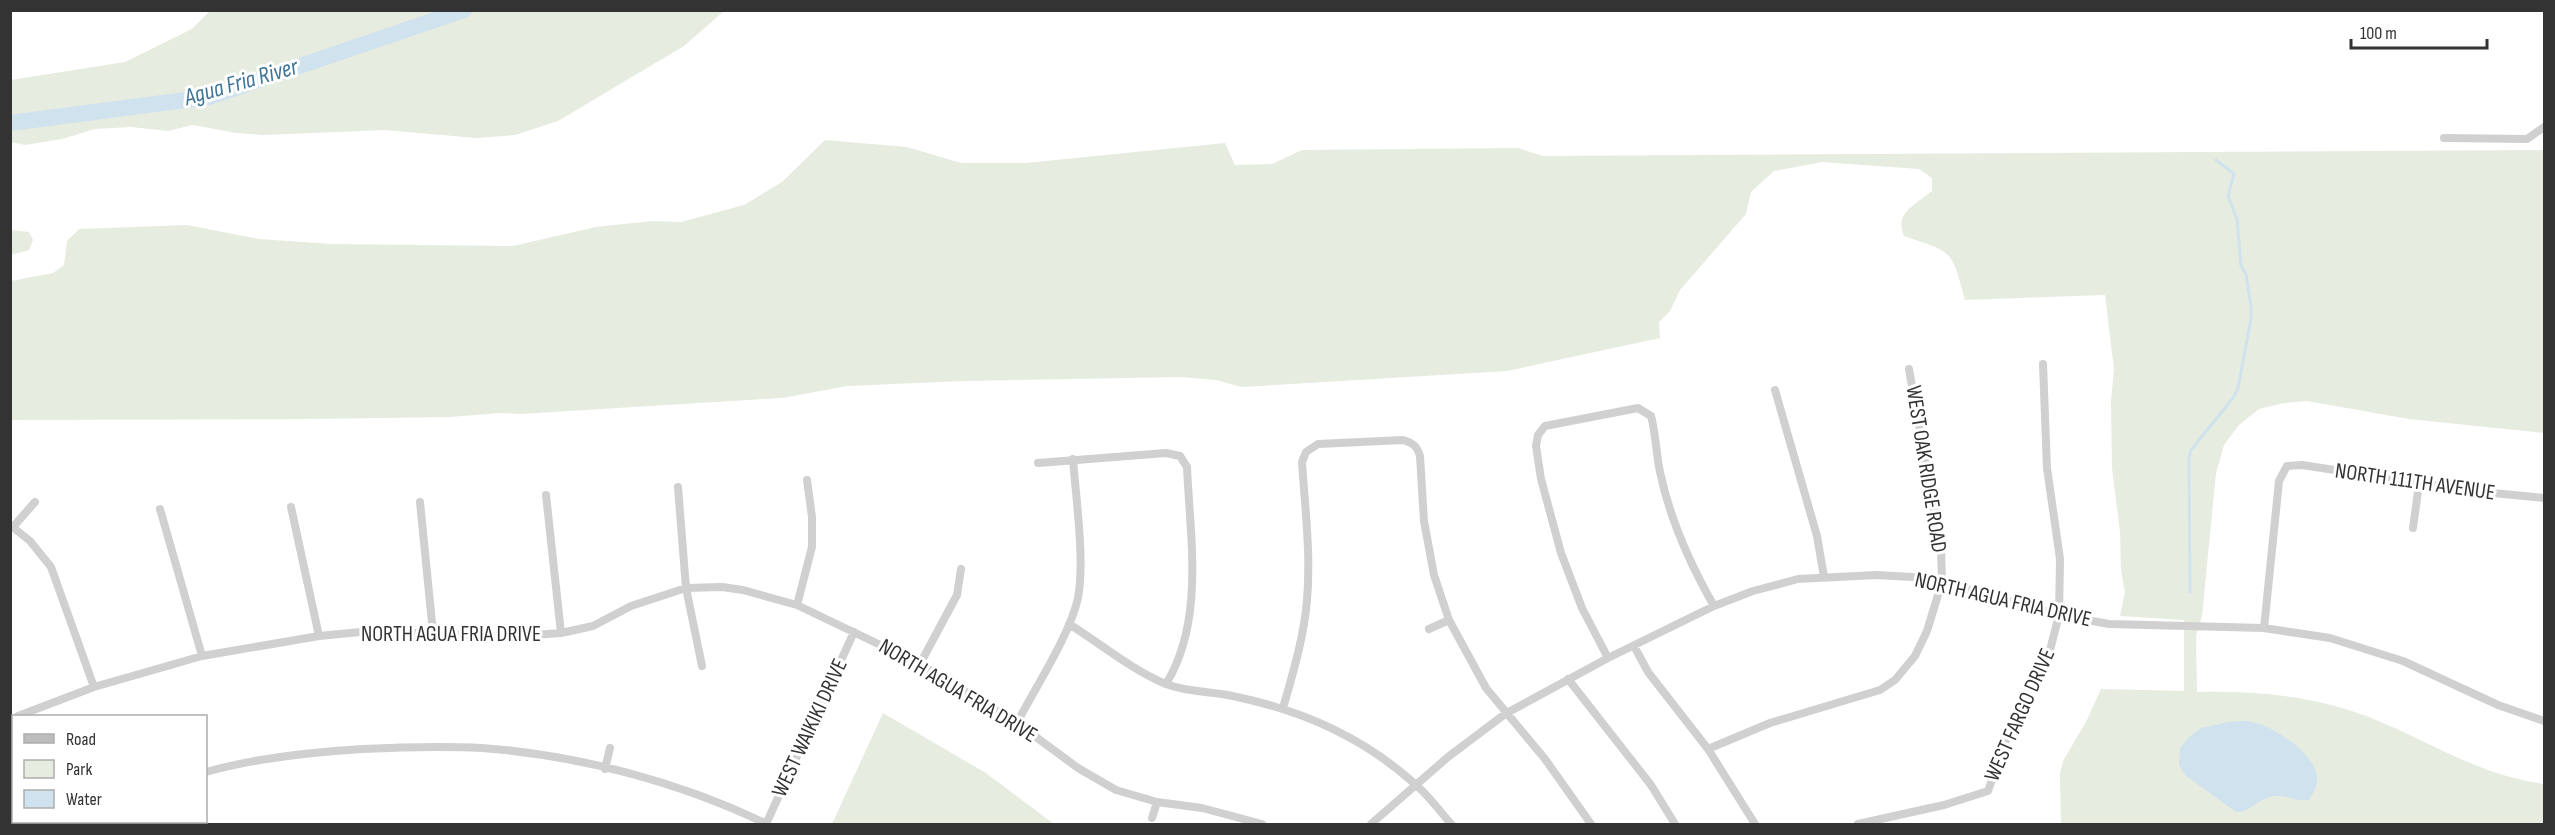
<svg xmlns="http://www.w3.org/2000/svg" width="2555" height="835" font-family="'Sofia Sans Condensed',sans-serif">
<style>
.green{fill:#e6ecdf}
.water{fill:#cfe2ee}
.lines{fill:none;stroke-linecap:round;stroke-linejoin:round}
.stream{stroke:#cfe2ee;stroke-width:3}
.river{stroke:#cfe2ee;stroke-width:16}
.street{stroke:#d0d0d0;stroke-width:8}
.secondary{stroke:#bdbdbd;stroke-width:12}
.labels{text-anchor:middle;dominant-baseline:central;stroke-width:6;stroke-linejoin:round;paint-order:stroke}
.street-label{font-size:22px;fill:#333;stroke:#fff}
.water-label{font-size:24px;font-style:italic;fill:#3f7597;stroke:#fff}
</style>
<rect width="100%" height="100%" fill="#fff"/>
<path class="green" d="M210,11V10L724,11L684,46L558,121L515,135L476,138L385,130L264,135L237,133L193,125L168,131L131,127L95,129L62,139L25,145L11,142V80L125,62L192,29Z
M825,140L907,147L961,163H1026L1225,143L1235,165L1272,164L1302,150L1518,148L1543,156L2544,150V433L2409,419L2307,401L2284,403L2259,409L2239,425L2224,445L2216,473L2202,616L2196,636L2197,692C2254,690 2315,696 2369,717C2429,741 2478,775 2544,784V824H2061L2060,774L2063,761L2087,720L2101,689L2184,691V620L2120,616L2125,592L2121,570L2120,532L2112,468L2111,401L2114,369L2105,295L1965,300C1951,249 1954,253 1904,236C1894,213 1915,205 1932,191V178L1919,169L1822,162L1774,171L1751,192L1746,214L1680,290L1670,311L1659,322L1660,338L1507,371L1242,387L1216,380L1181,377L964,381L847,386L782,398L520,414L501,413L450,417L311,419L11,420V281L53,273L64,265L67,241L79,229L187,225L259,239L332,244L513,246L596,227L652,221L681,222L744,205L782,182Z
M11,230L29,232L33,240L29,250L11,255Z
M883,713L986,773L1054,824H832Z"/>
<path class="water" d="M2228,722C2236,722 2245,720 2252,722C2274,726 2316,754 2317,778C2318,786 2313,793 2309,800C2296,802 2284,793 2270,797C2256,800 2252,812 2236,812L2185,775L2179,765L2180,748L2190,736L2202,728Z"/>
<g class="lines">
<path class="stream" d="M2190,592L2189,459L2191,450L2233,398L2238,388L2251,319V307L2246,274L2241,266L2237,219L2228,196L2234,174L2216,160"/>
<path class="river" d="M10,123L209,97L464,10"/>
<path class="street" d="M2444,138L2527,139L2544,127
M1775,390L1817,536L1824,577
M1038,463L1166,453L1180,456L1187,467C1190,538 1205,620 1166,684
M678,487L686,588L702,666
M546,495L561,633
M420,502L433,633
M291,507L319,636
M160,509L202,656
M10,525L30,541L51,567L94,687
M13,527L35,502
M2413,528L2419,484
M797,605L812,547V517L807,480
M1069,624C1098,642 1135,672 1166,684C1189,693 1214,691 1237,697C1304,711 1364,738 1415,784C1428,795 1440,811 1451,824
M2264,628L2279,481L2287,466L2302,465L2472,491L2544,498
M1429,629L1449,620
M1634,646L1648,672L1708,749L1755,824
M1608,658L1582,608L1561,553L1541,479L1536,446L1538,435L1545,426L1638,408L1651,416C1656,434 1656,454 1660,472C1670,520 1690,564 1714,606
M920,664L957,595L961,569
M1568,679L1651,785L1675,824
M1283,708C1293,673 1304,637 1307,600C1311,555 1305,508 1302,462L1306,452L1318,444L1403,440C1413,443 1417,446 1420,456L1424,521L1434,575L1449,620L1486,688L1545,759L1591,824
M18,716L94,687L202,656L319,636L371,631L507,637L561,633L593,626L631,606L686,588L722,587L743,590L797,605L920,664L1017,723L1078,768L1116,790L1157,802L1202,808L1262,824
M1017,723C1035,688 1070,635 1078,598C1085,561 1076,499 1073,459
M1708,749L1770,723L1880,690L1895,680L1915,656L1927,631L1942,582L1941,550L1909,369
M605,769L610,748
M206,772C256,758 311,752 363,749C403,747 442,746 482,748C578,755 680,782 767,824
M1152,818L1157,802
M60,824L67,822
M766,824L854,632
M1371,824L1448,757L1505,714L1608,658L1714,606L1753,591L1798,579L1876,575L1912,577L1942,582L2059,615L2109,624L2264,628L2330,638L2403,661L2498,705L2544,721
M1858,824L1944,805L1988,791L2015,715L2048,658L2059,615L2060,559L2047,468L2043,364"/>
<path class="secondary" d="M10,789L14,792
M37,822L40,824"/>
</g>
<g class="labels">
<g class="street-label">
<text transform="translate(1926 469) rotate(81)">WEST OAK RIDGE ROAD</text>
<text transform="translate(2415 482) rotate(8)">NORTH 111TH AVENUE</text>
<text transform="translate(2003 600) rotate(13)">NORTH AGUA FRIA DRIVE</text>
<text x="451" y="634">NORTH AGUA FRIA DRIVE</text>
<text transform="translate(958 691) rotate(31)">NORTH AGUA FRIA DRIVE</text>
<text transform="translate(2020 715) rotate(-66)">WEST FARGO DRIVE</text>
<text transform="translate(810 728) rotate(-65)">WEST WAIKIKI DRIVE</text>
</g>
<g class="water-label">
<text transform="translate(241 82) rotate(-16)">Agua Fria River</text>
</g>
</g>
<rect width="2555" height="835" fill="none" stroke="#333333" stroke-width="24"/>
<rect x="12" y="715" width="195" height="108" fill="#ffffff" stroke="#adadad" stroke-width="1.5"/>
<rect x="24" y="734" width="30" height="9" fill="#bdbdbd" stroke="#adadad" stroke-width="1.5"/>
<text x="66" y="745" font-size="18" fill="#333333">Road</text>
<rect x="24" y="760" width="30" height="18" fill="#e6ecdf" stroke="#adadad" stroke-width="1.5"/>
<text x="66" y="775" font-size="18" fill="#333333">Park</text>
<rect x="24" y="790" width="30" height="18" fill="#cfe2ee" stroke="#adadad" stroke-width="1.5"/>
<text x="66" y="805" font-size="18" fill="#333333">Water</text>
<path d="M2351 39v9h136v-9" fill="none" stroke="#333333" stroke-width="3"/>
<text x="2360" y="39" font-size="18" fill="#333333" stroke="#ffffff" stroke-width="4.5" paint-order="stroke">100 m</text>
</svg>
